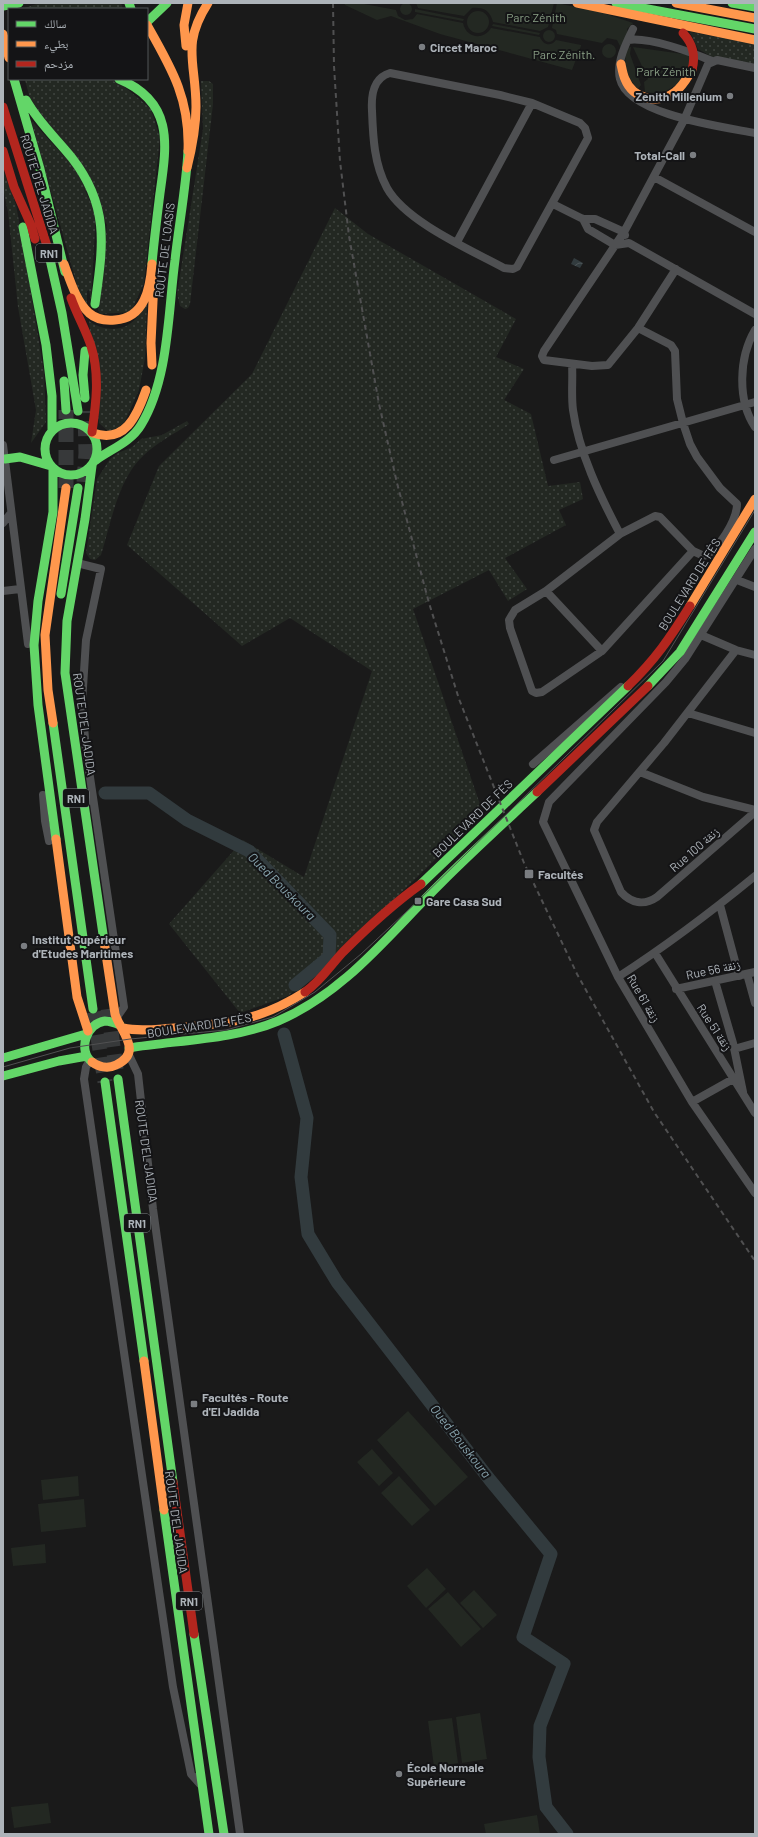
<svg xmlns="http://www.w3.org/2000/svg" width="758" height="1837" font-family="Barlow,'Noto Naskh Arabic',sans-serif">
<style>
.grass{fill:url(#grass-dots)}
.park{fill:#232822}
.water{fill:url(#water-waves)}
.lines{fill:none;stroke-linecap:round;stroke-linejoin:round}
.river{stroke:#323b3e;stroke-width:13}
.highway-tunnel{stroke:#37393a;stroke-width:15;stroke-dasharray:15 8;stroke-linecap:butt}
.street{stroke:#4f5052;stroke-width:8}
.fast{stroke:#63d668;stroke-width:9}
.slow{stroke:#ff974d;stroke-width:9}
.jam{stroke:#b3261e;stroke-width:9}
.tram{stroke:#505051;stroke-width:1}
.rail{stroke:#505051;stroke-width:2;stroke-dasharray:5 4;stroke-linecap:butt}
.jam-bridge{stroke:#b3261e;stroke-width:9}
.poi-dot{fill:#7a7d81;stroke:#141416;stroke-width:1.5}
.labels{text-anchor:middle;dominant-baseline:central;stroke-width:4;stroke-linejoin:round;paint-order:stroke}
.shield{fill:#141416;stroke:#7f8388;stroke-width:1}
.shield-label{font-size:11px;font-weight:bold;fill:#adb3b9}
.park-label{font-size:12px;fill:#8ba187;stroke:#141416}
.poi-label{font-size:12px;font-weight:bold;fill:#adb3b9;stroke:#141416;text-anchor:start}
.street-label{font-size:12px;fill:#adb3b9;stroke:#141416}
.water-label{font-size:13px;font-style:italic;fill:#89a5af;stroke:#141416}
</style>
<defs>
<pattern id="grass-dots" width="8" height="8" patternUnits="userSpaceOnUse"><rect width="8" height="8" fill="#232822"/><path d="M2 2h.1M6 6h.1" fill="none" stroke="#404540" stroke-width="1.8" stroke-linecap="round"/></pattern>
<pattern id="water-waves" width="16" height="10" patternUnits="userSpaceOnUse"><rect width="16" height="10" fill="#323b3e"/><path d="M0 5q4-4 8 0t8 0" fill="none" stroke="#4d5558"/></pattern>
</defs>
<rect width="100%" height="100%" fill="#1a1a1a"/>
<path class="grass" d="M40,3H121L123,9H21Z
M690,32L755,44V66L712,57L698,49Z
M51,79H105L120,83L151,109L160,138L144,283L131,312L100,314L98,310L107,225L31,102L25,80Z
M201,81H209L213,84V104L190,304L188,308L185,309L180,306L177,294L203,129Z
M31,120L73,166L96,213L91,300L89,290L87,291V304L78,289Z
M3,169L16,205L19,221L44,372L46,422L31,443L36,410L18,307L8,212L3,188Z
M335,208L368,234L516,319L496,357L524,369L504,400L531,414L548,486L580,482L583,499L559,510L566,525L505,558L527,589L508,601L489,570L413,609L483,813L335,957L288,996L240,1013L169,924L243,840L304,877L372,671L290,618L242,646L127,545L159,466L252,374Z
M147,304L145,358L139,390L125,421L118,428L108,431L99,423L89,321C100,329 118,333 131,323C137,319 142,310 147,304Z
M187,421L189,424C174,434 156,443 143,456C118,479 111,523 101,555L95,560L90,559L86,553L97,479L110,459L118,453L132,447L141,439L162,435Z"/>
<path class="park" d="M400 9a6 6 0 1 1 12 0a6 6 0 1 1-12 0Z
M344,3H359L396,10L398,16L405,20L413,19L417,14L463,23C466,38 483,41 491,28L540,37C543,45 551,47 556,40L581,45V46L572,70L440,34L391,16L377,20L345,5Z
M416,3H554L548,27L540,31L493,22C490,11 484,7 472,8L464,16L418,8Z
M557,3L603,13L633,23L627,29L628,33L622,50L617,40L607,38L602,43L557,34L556,30L552,28Z
M415,9L464,19L463,21L415,12Z
M467 22a11 11 0 1 1 22 0a11 11 0 1 1-22 0Z
M493,24L540,33L539,35L492,26Z
M543 36a6 6 0 1 1 12 0a6 6 0 1 1-12 0Z
M602 51a7 7 0 1 1 14 0a7 7 0 1 1-14 0Z
M631,47L630,54L641,85L638,89C626,77 623,64 627,48Z
M633,47L690,55V64L681,82L661,94L645,92L644,82L648,79Z
M408,1411L468,1477L435,1506L377,1440Z
M372,1449L393,1473L379,1486L357,1462Z
M78,1476L79,1496L43,1500L41,1480Z
M399,1476L430,1510L412,1526L381,1493Z
M84,1499L86,1527L41,1532L38,1504Z
M45,1544L46,1563L13,1566L11,1548Z
M427,1568L446,1589L426,1608L407,1586Z
M474,1590L497,1615L483,1628L460,1603Z
M448,1592L481,1629L461,1647L428,1609Z
M480,1713L487,1759L462,1763L456,1717Z
M452,1718L458,1763L434,1767L428,1721Z
M48,1803L51,1823L14,1828L11,1807Z
M537,1815L540,1834H486L484,1824Z"/>
<path class="water" d="M574,258L583,263L580,268L571,264Z"/>
<g class="lines">
<path class="river" d="M105,793H149L187,820L249,851L330,935L329,957L295,985
M284,1034L307,1118L301,1177L308,1234L337,1282L490,1480L551,1554L523,1637L564,1664L540,1726L539,1757L546,1807L567,1834"/>
<path class="highway-tunnel" d="M84,482L86,453L85,411
M66,488V410
M108,1009L117,1076
M94,1012L105,1082"/>
<path class="street" d="M633,29C626,43 616,63 620,79C628,115 724,127 755,133
M628,40C650,37 691,52 712,61
M390,73L500,95L532,103L580,123L585,128L588,138L517,267L513,269L504,268C471,250 406,222 387,188C374,164 373,137 372,111C371,95 373,78 390,73Z
M654,177L755,232
M553,204L583,219H595L624,232L625,235
M583,219L588,229L615,245L629,243L755,314
M457,242L532,103
M676,269L638,328L608,365L592,366L544,360L542,356L544,351L624,232L684,120L708,64L717,60L755,68
M638,328L671,345L675,351L677,399L683,423L690,444L697,457L720,488L737,504C737,520 718,551 704,556L693,551L660,517L655,516L620,534L546,591L515,610L509,620L510,628L532,691L536,693L542,692L602,651L693,551
M755,330C739,357 737,400 755,427
M572,364C573,379 571,395 573,410C579,453 600,496 620,534
M3,445L28,644
M554,460L755,402
M3,523L11,513
M755,549L685,659L666,682L549,802L543,822L618,977L692,1102L755,1193
M77,563L101,569L86,640L82,703L86,750L124,1007L117,1017
M737,580L755,587
M3,591L20,589
M546,591L602,651
M701,635L736,650L755,655
M736,650L664,743L597,822L594,830L621,892C631,903 644,906 657,897L755,812
M688,713L755,733
M533,764L621,687
M640,772L703,797L755,810
M43,795L45,821L49,841
M720,905L739,976
M655,953L755,1113
M747,974L755,1003
M618,977C666,946 711,912 755,876
M715,981L733,1043L743,1092
M676,989L755,972
M734,1049L755,1043
M128,1053L138,1074L153,1209L240,1834
M90,1060L86,1067L84,1079L173,1687L191,1774L200,1784
M692,1102L733,1079"/>
<path class="fast" d="M129,3L131,9
M616,3L755,29
M732,3L755,7
M3,6L19,3
M147,22L167,3
M14,79L40,169L65,272
M119,79C174,102 167,144 160,193C157,217 154,240 152,264
M26,100C38,122 56,138 72,158C110,207 103,246 95,304
M23,227L46,345L52,396V431
M47,246L62,313L78,411
M85,351L83,375L85,398
M64,381L66,410
M45 449a26 26 0 1 1 52 0a26 26 0 1 1-52 0Z
M5,459L20,457L51,466
M96,460C111,449 131,442 141,425C169,379 168,312 175,260C179,224 186,188 188,151
M92,466L85,519L67,621L65,673L104,941
M53,468V512L38,601L34,645L38,705L56,839
M61,594L78,488
M648,686L680,652L755,532
M53,723L93,1009
M421,884L628,686
M129,1048C177,1040 233,1040 278,1021C345,993 390,933 441,883C472,852 505,822 537,792
M3,1058L86,1034
M92,1062C77,1050 87,1023 105,1021C110,1021 115,1023 120,1025
M3,1076L59,1061L87,1056
M118,1079L173,1482
M105,1082L144,1361
M164,1510L209,1834
M194,1634L224,1834"/>
<path class="slow" d="M577,3L755,40
M676,3L755,18
M147,25C172,69 190,99 188,151
M3,34L9,58
M186,46L184,25L188,3
M621,64C622,69 623,75 625,79C633,99 658,105 675,92C683,86 687,78 692,70
M187,168C192,148 196,128 196,107C196,62 181,45 208,3
M64,264C70,280 76,301 89,313C97,320 105,321 115,320C145,318 150,288 152,264
M152,365L151,343L154,280
M93,433C125,444 137,416 146,390
M690,606L755,499
M53,723L48,690L45,635L66,488
M56,839L77,997L88,1031
M123,1028C140,1032 157,1029 174,1028C226,1024 260,1021 305,992
M92,1062C99,1067 108,1069 116,1065C144,1052 120,1031 115,1014L104,941
M144,1361L164,1510"/>
<path class="jam" d="M3,107L47,246
M3,151L14,187L31,225L35,239
M71,298C77,315 86,330 91,346C100,374 96,404 92,432
M628,686C655,660 670,638 690,606
M537,792L648,686
M305,992C320,982 330,966 343,952C367,928 393,904 421,884
M173,1482L194,1634"/>
<path class="tram" d="M3,1067L70,1048L130,1039L226,1030L273,1017L315,992L361,954L418,901L663,661L755,510"/>
<path class="rail" d="M333,3L334,66L340,161L349,236L379,404L397,483L429,603L459,699L524,863L577,974L654,1112L755,1261"/>
<path class="jam-bridge" d="M683,33C693,44 696,55 692,70"/>
</g>
<g class="poi-dot">
<circle cx="422" cy="47" r="4"/>
<circle cx="730" cy="96" r="4"/>
<circle cx="693" cy="155" r="4"/>
<rect x="524" y="869" width="10" height="10" rx="2"/>
<rect x="414" y="897" width="8" height="8" rx="2"/>
<circle cx="24" cy="946" r="4"/>
<rect x="190" y="1400" width="8" height="8" rx="2"/>
<circle cx="399" cy="1774" r="4"/>
</g>
<g class="labels">
<g class="shield">
<rect x="36" y="244" width="26" height="18" rx="3"/>
<rect x="63" y="789" width="26" height="18" rx="3"/>
<rect x="124" y="1214" width="26" height="18" rx="3"/>
<rect x="176" y="1592" width="26" height="18" rx="3"/>
</g>
<g class="shield-label">
<text x="49" y="253">RN1</text>
<text x="76" y="798">RN1</text>
<text x="137" y="1223">RN1</text>
<text x="189" y="1601">RN1</text>
</g>
<g class="park-label">
<text x="536" y="17">Parc Zénith</text>
<text x="564" y="54">Parc Zénith.</text>
<text x="666" y="71">Park Zénith</text>
</g>
<g class="poi-label">
<text x="430" y="47">Circet Maroc</text>
<text x="722" y="96" text-anchor="end">Zenith Millenium</text>
<text x="685" y="155" text-anchor="end">Total-Call</text>
<text x="538" y="874">Facultés</text>
<text x="426" y="901">Gare Casa Sud</text>
<text x="32" y="939">Institut Supérieur<tspan x="32" dy="14">d'Etudes Maritimes</tspan></text>
<text x="202" y="1397">Facultés - Route<tspan x="202" dy="14">d'El Jadida</tspan></text>
<text x="407" y="1767">École Normale<tspan x="407" dy="14">Supérieure</tspan></text>
</g>
<g class="street-label">
<text transform="translate(40 184) rotate(73)">ROUTE D'EL JADIDA</text>
<text transform="translate(164 250) rotate(-83)">ROUTE DE L'OASIS</text>
<text transform="translate(689 584) rotate(-58)">BOULEVARD DE FÈS</text>
<text transform="translate(85 724) rotate(82)">ROUTE D'EL JADIDA</text>
<text transform="translate(472 818) rotate(-44)">BOULEVARD DE FÈS</text>
<text transform="translate(694 849) rotate(-41)">Rue 100 زنقة</text>
<text transform="translate(713 969) rotate(-12)">Rue 56 زنقة</text>
<text transform="translate(644 998) rotate(60)">Rue 61 زنقة</text>
<text transform="translate(199 1025) rotate(-9)">BOULEVARD DE FÈS</text>
<text transform="translate(715 1027) rotate(57)">Rue 51 زنقة</text>
<text transform="translate(147 1151) rotate(82)">ROUTE D'EL JADIDA</text>
<text transform="translate(177 1522) rotate(82)">ROUTE D'EL JADIDA</text>
</g>
<g class="water-label">
<text transform="translate(282 886) rotate(45)">Oued Bouskoura</text>
<text transform="translate(461 1441) rotate(52)">Oued Bouskoura</text>
</g>
</g>
<rect width="758" height="1837" fill="none" stroke="#adb3b9" stroke-width="8"/>
<rect x="8" y="8" width="140" height="72" fill="#141416" stroke="#515457"/>
<rect x="16" y="21" width="20" height="6" fill="#63d668" stroke="#515457"/>
<text x="44" y="28" font-size="12" fill="#adb3b9">سالك</text>
<rect x="16" y="41" width="20" height="6" fill="#ff974d" stroke="#515457"/>
<text x="44" y="48" font-size="12" fill="#adb3b9">بطيء</text>
<rect x="16" y="61" width="20" height="6" fill="#b3261e" stroke="#515457"/>
<text x="44" y="68" font-size="12" fill="#adb3b9">مزدحم</text>
</svg>
